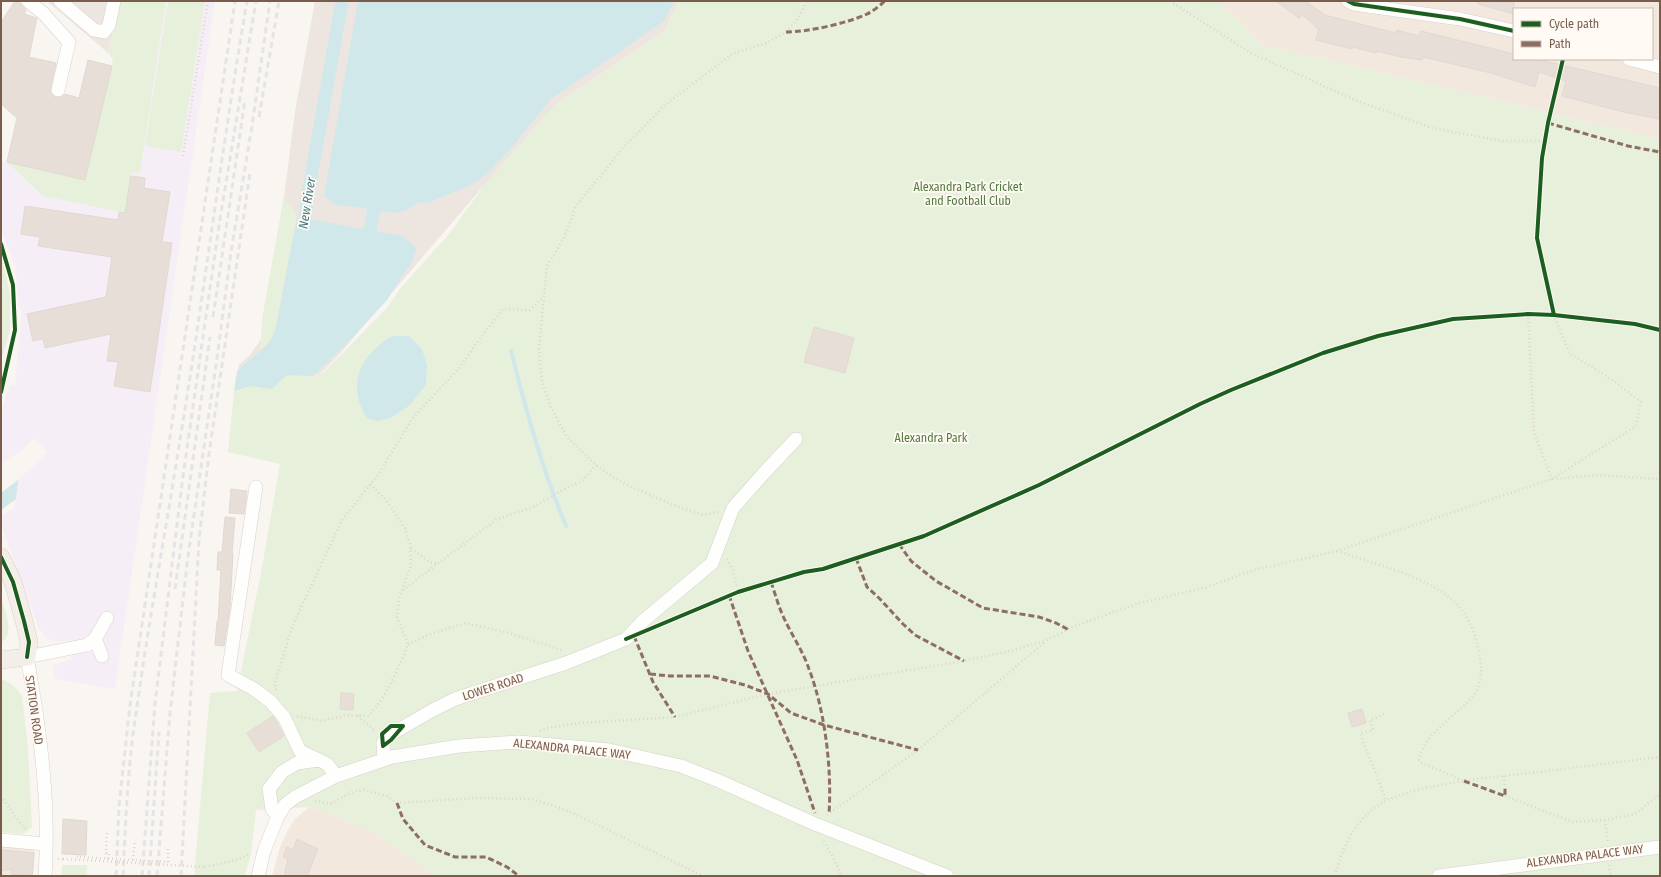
<svg xmlns="http://www.w3.org/2000/svg" width="1661" height="877" font-family="'Fira Sans Condensed',sans-serif">
<style>
.residential{fill:#f2e8de;fill-rule:evenodd}
.industrial{fill:#ede5e0}
.education{fill:#f6eef6}
.green{fill:#e7f0db}
.water{fill:#d0e8ea}
.lines{fill:none;stroke-linecap:round;stroke-linejoin:round}
.stream{stroke:#d0e8ea;stroke-width:4}
.canal{stroke:#d0e8ea;stroke-width:13}
.building{fill:#e6ded7;stroke:#e2d8d2}
.minor-casing{stroke:#d7d1cb;stroke-width:14}
.major-casing{stroke:#dad1cc;stroke-width:18}
.path{stroke:#dcd5d0;stroke-width:2.5;stroke-dasharray:1 3;stroke-linecap:butt}
.minor{stroke:#fefefd;stroke-width:13}
.major{stroke:#f3eee8;stroke-width:17}
.rail{stroke:#e6e3e7;stroke-width:3;stroke-dasharray:6 4;stroke-linecap:butt}
.path-bridge{stroke:#dcd5d0;stroke-width:2.5;stroke-dasharray:1 3;stroke-linecap:butt}
.quiet{stroke:#8d6e63;stroke-width:3;stroke-dasharray:6 3;stroke-linecap:butt}
.cycleway-casing{stroke:#fffaf3;stroke-width:6}
.cycleway{stroke:#1b5e20;stroke-width:4}
.labels{text-anchor:middle;dominant-baseline:central;stroke-width:3.5;stroke-linejoin:round;paint-order:stroke}
.park-label{font-size:12px;fill:#537a41;stroke:#fffaf3}
.street-label{font-size:12px;fill:#7a5c4d;stroke:#fffaf3}
.water-label{font-size:13px;font-style:italic;fill:#437c86;stroke:#fffaf3}
</style>
<rect width="100%" height="100%" fill="#f9f5f0"/>
<path class="residential" d="M1217,1H1660V139L1276,48L1265,49L1241,23ZM1514,9H1652V59H1514Z
M309,807L342,818L375,833L435,876H272L280,847L288,830L295,819Z
M1,845L30,847L35,852L33,876H1Z"/>
<path class="industrial" d="M47,1H120L108,52H107Z
M315,1H679L664,32L555,105L486,183L337,357L297,397L235,395L239,365L250,355L261,339L263,315L284,197L295,112Z"/>
<path class="education" d="M166,1H215L115,689L55,679L52,666L72,659L69,641H54L48,639L39,629L1,524V517L14,508L18,480L43,457L47,451L33,439L21,451L1,463V416L4,411L2,409L10,385L15,386L22,309L19,308L15,264H14L1,227V161L7,162L43,196L131,176L132,172L140,173Z"/>
<path class="green" d="M120,1H166L140,173L132,172L125,213L43,196L7,162L85,180L113,60L108,52Z
M168,1H205L181,152L145,146Z
M679,1H1217L1241,23L1265,49L1276,48L1660,139V876H435L375,833L342,818L309,807L256,810L251,854L245,876H194L210,693L237,691L261,573L280,464L228,452L234,391L250,386L271,389L287,375L313,376L323,373L387,308L399,290L449,234L486,183L555,105L664,32Z
M284,197L297,217L276,327L271,340L260,351L263,315Z
M1,257L10,292V331L1,361Z
M1,600C6,612 15,634 1,643Z
M1,678L14,686L22,696L28,748L32,827L24,834L1,832Z
M62,865H87L86,876H62Z"/>
<path class="water" d="M358,1H674L664,21L551,99L513,146L487,174L469,186L427,203L418,202L408,210L396,213L333,204L324,196Z
M297,217L403,236L416,248L413,260L387,300L350,340L313,376L287,375L272,389L250,386L234,391L237,371L265,347L271,340L276,327Z
M392,336H409L422,349L427,366L426,385L410,405L391,418L377,421L367,418C346,385 360,355 392,336Z
M18,480L16,499L1,510V493Z"/>
<g class="lines">
<path class="stream" d="M511,351C526,410 542,469 566,526"/>
<path class="canal" d="M370,230L374,210
M303,236L308,194L342,1"/>
</g>
<path class="building" d="M15,1L20,3L26,10L24,14L37,18L29,57L56,63L50,91L53,96L60,98L65,94L79,98L88,60L112,66L85,180L7,162L17,118L1,104V22Z
M1276,1H1305L1325,15L1395,33L1397,30L1419,36L1421,31L1514,54V59H1536L1660,88V119L1628,113L1562,96L1566,81L1539,72L1535,87L1491,73L1423,57L1422,60L1401,57L1377,51L1376,53L1353,47L1352,49L1316,40L1319,29L1315,27V25L1302,15L1299,18Z
M1478,1H1514V14L1478,4Z
M131,176L145,178L144,188L170,192L162,242L172,243L150,392L114,386L118,362L107,361L111,334L45,348L43,339L33,341L27,314L106,297L112,257L38,246L40,237L21,234L25,206L118,220L119,212L125,213Z
M814,327L854,338L845,373L804,362Z
M231,489L247,491L244,514L229,513Z
M225,517L235,518L232,553H233L230,608L224,646L215,645L217,621H218L221,570H217L218,552H222Z
M341,693L354,694L353,710L340,709Z
M1362,709L1366,723L1352,727L1348,713Z
M273,716L284,736L259,752L247,733Z
M63,819L87,821L86,855L62,854Z
M297,839L318,849L307,876H284L288,859L283,857L287,847L293,850Z
M1,850L34,853L32,876L11,874L12,870H1Z"/>
<g class="lines">
<defs>
<path id="minor" d="M28,1L43,13L69,42L58,90
M60,1L94,30L104,32L109,25L114,1
M1348,1L1354,4L1460,19L1514,31
M1629,59L1660,67
M256,487L228,675L254,689L270,701L284,717L300,751L319,760
M95,639L102,656
M384,760L383,743L388,736L431,711L455,699L566,663L626,639L643,621L712,563L733,508L763,474L796,439
M278,816L272,809L269,789L282,772L297,763L319,760L327,764L336,776
M1,840L45,844
M45,876C50,803 40,729 27,657L87,645L95,639L107,618
M258,876L264,851L278,816L285,805L295,797L336,776L392,757L459,746L519,742L609,750L681,766L719,781L815,824L947,876
M1439,876L1660,847"/>
<path id="major" d="M1,557L13,582L24,621L29,642L27,657L1,660"/>
</defs>
<use href="#minor" class="minor-casing"/>
<use href="#major" class="major-casing"/>
<path class="path" d="M1170,1L1251,53L1355,100L1432,128L1503,141H1546
M183,156L208,1
M1528,314L1534,433L1552,479L1636,426L1641,402L1614,381L1569,353L1554,315
M718,512L704,515L681,508L629,486L611,476L596,465L567,437L551,408L542,381L539,348L547,266L563,240L576,206L622,149L665,105L732,54L766,43L786,32L797,20L807,1
M411,549L430,562L438,564
M1337,551C1359,558 1380,565 1401,572C1444,589 1470,604 1479,652C1482,669 1483,682 1473,696C1458,715 1423,734 1419,760L1422,763L1464,781
M727,559L733,570L738,592
M403,590L497,519L533,507L570,486L581,482L596,465
M408,644L431,634L466,623L509,633L564,651
M276,690L275,682L292,627L342,520L380,472L412,419L460,367L476,344L503,309L530,310L543,297
M1384,714L1370,720L1373,730L1360,734L1386,800
M297,716L323,721L345,715L369,716C387,695 398,670 408,644L397,617L399,598L411,566L410,544L405,529L387,501L370,484
M358,716L376,732
M540,731L547,728L579,723L675,717L768,694L964,661L1010,651L1047,640L1075,626L1136,604L1207,587L1254,570L1337,551L1552,479L1598,475L1660,479
M1504,776L1505,786
M1,796L25,829
M1505,796L1573,822L1605,820L1635,814L1660,794
M315,801L330,804L354,791L364,790L387,796L397,803L475,798L532,799L569,811L703,876
M827,815L918,750L1045,642
M1605,820L1608,842
M107,833L106,853H109L108,859
M824,841L838,867L841,876
M75,854V856L80,857
M58,859H63
M133,860L135,840
M168,862V848
M1609,865L1611,876
M205,867L236,860L251,854
M1335,876C1341,851 1352,826 1373,809C1402,784 1497,777 1537,772C1578,767 1619,762 1660,757"/>
<use href="#minor" class="minor"/>
<use href="#major" class="major"/>
<path class="rail" d="M259,117L279,1
M213,317L245,100
M175,589L210,337
M116,876L119,806L130,705L235,1
M123,876C125,832 127,787 132,743C145,642 164,541 180,440C204,294 222,147 247,1
M142,876L155,703L183,476L220,219L256,1
M149,876L159,732
M157,876L170,713L188,556L217,358L231,252L252,126L270,1
M181,876L199,540L209,454L250,173"/>
<path class="path-bridge" d="M80,857L168,862
M63,859L205,867"/>
<path class="quiet" d="M786,32C808,32 848,23 867,14C874,11 880,5 885,1
M1548,123L1628,146L1660,152
M899,544L911,561L936,581L983,608L1039,617L1056,623L1069,630
M856,558L867,587L880,599L903,624L915,635L964,661
M771,582C775,593 778,605 783,616C791,634 803,651 809,669C825,711 832,768 829,814
M729,595L748,651L797,760L815,813
M634,636L653,682L675,717
M650,674L670,676H710L745,685L768,694L791,713L824,725L918,750
M1464,781L1505,796V786
M397,803L403,819L425,845L455,857H486L507,867L519,876"/>
<defs>
<path id="cycleway" d="M1348,1L1354,4L1460,19L1514,31
M1,244L13,285L15,330L1,392
M1554,315L1537,238L1542,158L1548,123L1563,59
M1,557L13,582L24,621L29,642L27,657
M626,639L738,592L804,572L823,569L924,536L1039,485L1200,404L1231,390L1323,353L1378,336L1453,319L1528,314L1554,315L1635,324L1660,330
M391,726H403L391,740L383,746L382,734Z"/>
</defs>
<use href="#cycleway" class="cycleway-casing"/>
<use href="#cycleway" class="cycleway"/>
</g>
<g class="labels">
<g class="park-label">
<text x="968" y="187">Alexandra Park Cricket<tspan x="968" dy="14">and Football Club</tspan></text>
<text x="931" y="438">Alexandra Park</text>
</g>
<g class="street-label">
<text transform="translate(493 687) rotate(-18)">LOWER ROAD</text>
<text transform="translate(34 710) rotate(82)">STATION ROAD</text>
<text transform="translate(572 749) rotate(6)">ALEXANDRA PALACE WAY</text>
<text transform="translate(1585 856) rotate(-7)">ALEXANDRA PALACE WAY</text>
</g>
<g class="water-label">
<text transform="translate(307 203) rotate(-81)">New River</text>
</g>
</g>
<rect width="1661" height="877" fill="none" stroke="#7a5c4d" stroke-width="4"/>
<rect x="1513" y="8" width="140" height="52" fill="#fffaf3" stroke="#cabbb1"/>
<rect x="1521" y="21" width="20" height="6" fill="#1b5e20" stroke="#cabbb1"/>
<text x="1549" y="28" font-size="12" fill="#7a5c4d">Cycle path</text>
<rect x="1521" y="41" width="20" height="6" fill="#8d6e63" stroke="#cabbb1"/>
<text x="1549" y="48" font-size="12" fill="#7a5c4d">Path</text>
</svg>
